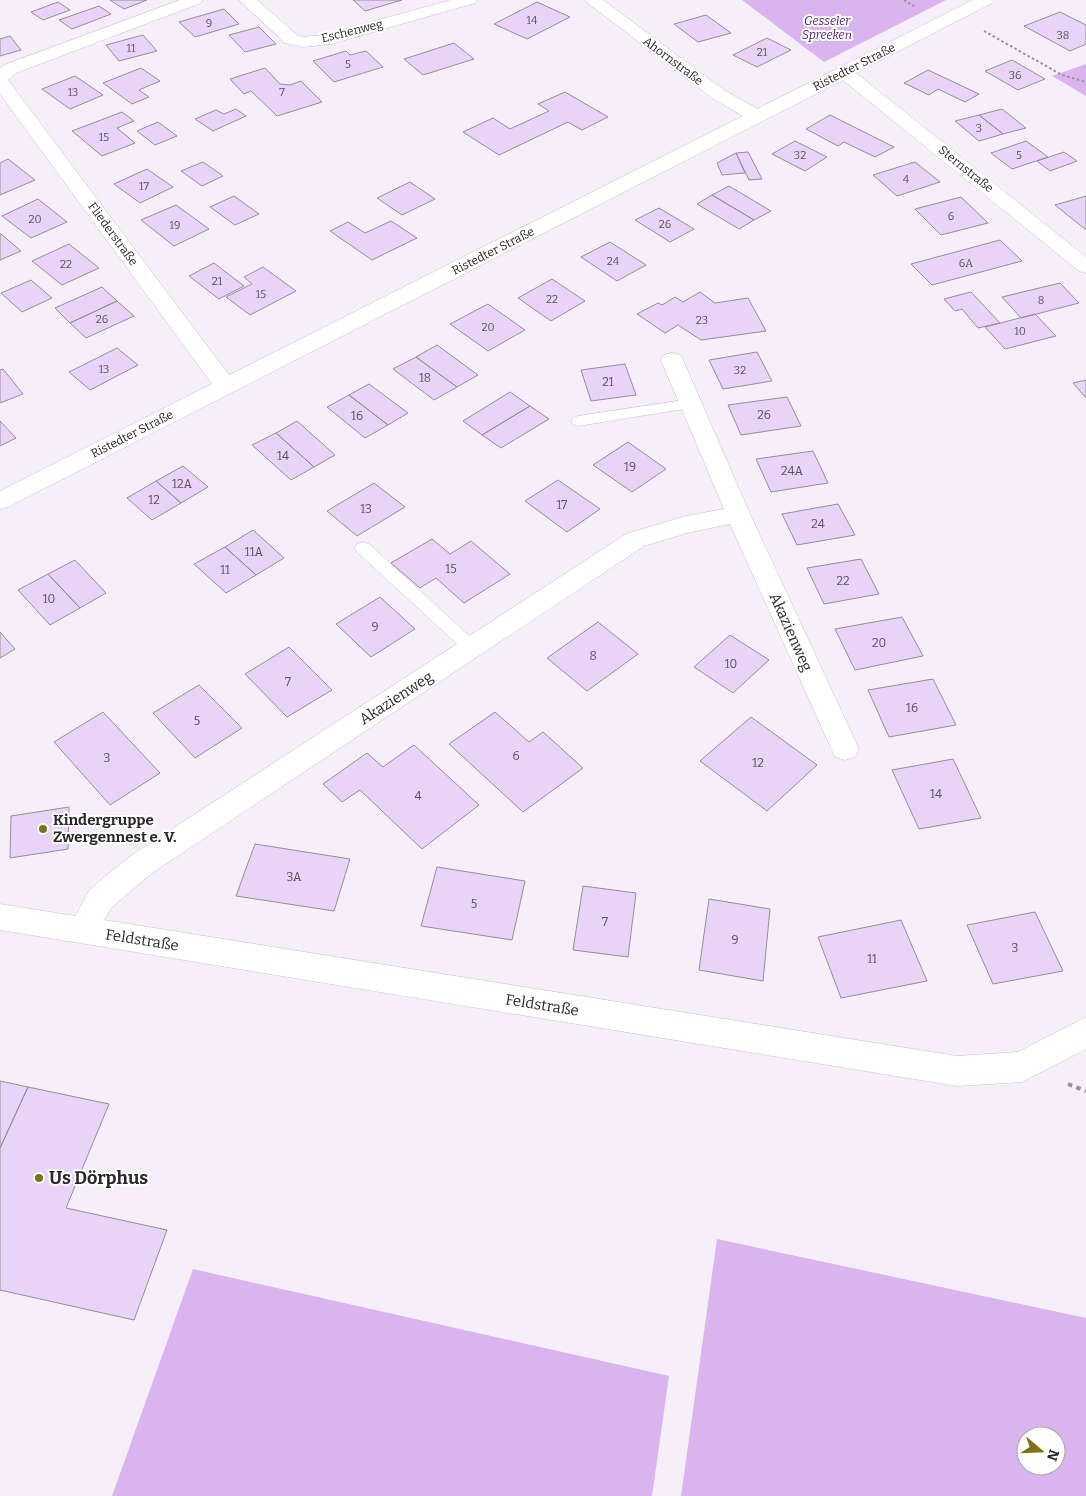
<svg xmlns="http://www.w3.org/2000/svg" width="1086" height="1496" font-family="Bitter,serif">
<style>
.green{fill:#d9b4ef;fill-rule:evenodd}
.building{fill:#e9d3f7;stroke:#958f99}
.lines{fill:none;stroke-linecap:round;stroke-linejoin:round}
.service-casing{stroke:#c7c1cb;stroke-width:1}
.minor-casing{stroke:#c7c1cb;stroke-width:1}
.path-far1{stroke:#969198;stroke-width:2;stroke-dasharray:2.5 2.5;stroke-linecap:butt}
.path{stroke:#969198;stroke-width:4;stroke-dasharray:4.5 4.5;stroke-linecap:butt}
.service{fill:#fff;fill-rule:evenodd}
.minor{fill:#fff;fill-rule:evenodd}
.poi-dot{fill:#7d7214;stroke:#fff;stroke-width:2}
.labels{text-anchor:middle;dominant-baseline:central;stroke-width:4;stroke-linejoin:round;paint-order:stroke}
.far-number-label{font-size:11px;fill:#59525d}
.far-park-label{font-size:12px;font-style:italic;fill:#4c1d63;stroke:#fff}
.far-street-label{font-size:12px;fill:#29272a;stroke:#fff}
.number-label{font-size:12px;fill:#59525d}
.street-label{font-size:15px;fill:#29272a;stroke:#fff}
.poi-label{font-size:15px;font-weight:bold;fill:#29272a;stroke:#fff;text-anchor:start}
.near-poi-label{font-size:18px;font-weight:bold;fill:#29272a;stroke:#fff;text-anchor:start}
</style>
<rect width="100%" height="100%" fill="#f6effa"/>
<path class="green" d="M742,0H946L824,62Z
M1086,64V96L1052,76Z
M717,1239L1086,1318V1496H681ZM1026,1436H1056V1466H1026Z
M193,1269L669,1376L652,1496H112Z"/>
<path class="building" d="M110,0H147L124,9Z
M353,0H402L365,11Z
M58,2L70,10L43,20L31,12Z
M537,2L570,17L527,39L494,24Z
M99,6L111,14L72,29L59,20Z
M224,9L239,24L195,37L179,22Z
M1060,12L1086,25V44L1070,51L1024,26Z
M706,15L731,33L698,42L674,24Z
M259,27L276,44L245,52L229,35Z
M143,35L157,51L119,61L106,45Z
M10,36L21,50L0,56V39Z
M767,38L791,50L757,67L733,55Z
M454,43L474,59L423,75L404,59Z
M346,51L350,55L366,51L383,67L334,82L313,61Z
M1012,60L1045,79L1018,90L985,71Z
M141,68L160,81L139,90L149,97L132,104L103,83Z
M265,68L280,84L290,85L301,81L322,102L277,116L251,91L244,94L230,79Z
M928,70L979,94L965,102L938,89L929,95L904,83Z
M75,76L103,95L70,109L42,89Z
M565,92L608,117L582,130L568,122L499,155L463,132L493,118L510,129L549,111L538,104Z
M236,109L246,116L213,131L195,119L216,110L224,114Z
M1002,109L1026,128L1003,134L979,115Z
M122,112L134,121L117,128L135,143L102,156L72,131Z
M830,115L894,147L875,157L844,142L838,146L806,129Z
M979,115L1003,134L979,141L955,121Z
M158,122L177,136L155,145L137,131Z
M795,141L827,157L805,171L772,154Z
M1026,141L1048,157L1012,169L991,153Z
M748,152L762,179L749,180L736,153Z
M1064,152L1077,161L1050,171L1037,161Z
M736,153L745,173L722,175L717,163Z
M8,159L35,180L0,195V163Z
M203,162L223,176L202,186L181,171Z
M915,162L940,182L897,196L873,175Z
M147,169L173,187L140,203L114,184Z
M410,182L435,199L402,215L377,198Z
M729,186L771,211L754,220L712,195Z
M712,195L754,220L739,229L697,204Z
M234,196L259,214L235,225L210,207Z
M1086,196V229H1085L1055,205Z
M961,197L988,223L941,235L915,209Z
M38,199L67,222L31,238L2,216Z
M176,205L209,229L174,246L141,220Z
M659,208L694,229L670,242L635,220Z
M391,221L417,238L372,260L330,231L348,222L365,233Z
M0,234H1L21,251L0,260Z
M1000,240L1022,261L932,285L911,264Z
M610,242L646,265L617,281L581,257Z
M69,244L99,268L62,285L32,261Z
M214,263L244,286L219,299L189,276Z
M263,267L296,291L250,315L226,297L252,284L244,277Z
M552,279L585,301L551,321L518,298Z
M31,280L52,298L22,312L1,293Z
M1060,283L1079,303L1021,318L1002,297Z
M102,287L117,301L70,323L55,308Z
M700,292L715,303L748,298L766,331L701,340L678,325L665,333L637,314L658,303L662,305L675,297L683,302Z
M971,292L1000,323L978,328L962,309L955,311L944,299Z
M117,301L134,316L86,338L70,323Z
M488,304L525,330L488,351L450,324Z
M1035,314L1056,336L1005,349L985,327Z
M437,345L478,375L457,387L416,357Z
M117,348L138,365L90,390L69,372Z
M757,352L772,381L723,389L709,360Z
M416,357L457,387L434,400L393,369Z
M625,364L636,395L591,401L581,370Z
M3,369L23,394L0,403V370Z
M1086,380V398L1073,383Z
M369,384L408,413L388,425L349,395Z
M510,392L530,406L482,435L463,421Z
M349,395L388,425L365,438L327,407Z
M787,397L801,426L741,435L728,405Z
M530,406L549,419L501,448L482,435Z
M0,421L16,438L0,446Z
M297,421L335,455L314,467L276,433Z
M276,433L314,467L291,480L252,445Z
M628,442L666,469L632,492L593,465Z
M813,451L828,483L771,492L756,459Z
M183,466L208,487L181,503L156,481Z
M558,480L600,509L567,532L525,501Z
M156,481L181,503L152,520L127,498Z
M374,483L405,507L357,536L327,511Z
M838,504L855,535L797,545L782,514Z
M253,530L284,558L256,575L225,547Z
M432,539L450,554L471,541L510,574L464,603L436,578L420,588L391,563Z
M225,547L256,575L226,593L194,564Z
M861,559L879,594L824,604L807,568Z
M75,560L106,593L80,608L48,574Z
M48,574L80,608L50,625L18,590Z
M380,597L415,629L371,657L336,624Z
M902,617L923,656L855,670L835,629Z
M598,622L638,654L587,691L547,658Z
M0,632L15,649L0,658Z
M730,635L769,660L733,693L694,667Z
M289,647L332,690L287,717L245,674Z
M933,679L956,725L889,737L868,690Z
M199,685L242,728L195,758L153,713Z
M103,712L160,773L110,805L54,742Z
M495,712L529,742L543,732L583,768L523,812L449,744Z
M751,717L817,765L767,811L700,761Z
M414,745L479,805L422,849L360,790L342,802L323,784L367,753L383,767Z
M953,759L981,818L919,829L892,770Z
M69,807L68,849L10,858L11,816Z
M255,844L350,859L334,911L236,896Z
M437,867L525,881L512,940L421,926Z
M583,886L636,893L628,957L573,950Z
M709,899L770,909L763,981L699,970Z
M1035,912L1063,971L993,984L967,925Z
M901,920L927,981L841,998L818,937Z
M0,1081L28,1087L0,1148Z
M28,1087L109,1104L66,1208L167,1230L134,1320L0,1290V1148Z"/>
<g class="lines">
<defs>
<path id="service" d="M691,399L696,401L698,404L696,407L578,426L573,424L571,421L573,418L578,416Z
M363,542L369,544L478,644L480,648L478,652L472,654L466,652L357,552L355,548L357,544Z"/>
<path id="minor" d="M180,0H203L201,3L16,73L8,80L229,375L743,116L712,98L584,0H603L724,90L757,109L973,0H994L992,3L856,73L1086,257V273L1079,271L843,80L8,507L0,509V491L212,384L0,94V69L4,65Z
M239,0H257L297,35L303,37L324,35L451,0H477L475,3L331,44L303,47L285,43Z
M672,353L680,355L683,360L750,514L859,749L855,757L845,760L835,757L730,524L687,533L644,546L152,873L112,907L104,920L957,1056L1018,1052L1086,1017V1049L1022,1082L957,1086L0,930V904L75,916L90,889L132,855L626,534L686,516L724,509L661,360L664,355Z"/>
</defs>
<use href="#service" class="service-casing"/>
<use href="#minor" class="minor-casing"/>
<path class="path-far1" d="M904,0L914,6
M984,31L1062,75L1086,82"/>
<path class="path" d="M1068,1084L1086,1091"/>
<use href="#service" class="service"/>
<use href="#minor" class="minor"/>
</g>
<g class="poi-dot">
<circle cx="43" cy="829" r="5"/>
<circle cx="39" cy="1178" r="5"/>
</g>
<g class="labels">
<g class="far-number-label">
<text x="532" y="20">14</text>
<text x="209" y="23">9</text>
<text x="1063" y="35">38</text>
<text x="131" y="48">11</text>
<text x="762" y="52">21</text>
<text x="348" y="64">5</text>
<text x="1015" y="75">36</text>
<text x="73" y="92">13</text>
<text x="282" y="92">7</text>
<text x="979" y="128">3</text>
<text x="104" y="137">15</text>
<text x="800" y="155">32</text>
<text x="1019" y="155">5</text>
<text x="906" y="179">4</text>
<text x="144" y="186">17</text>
<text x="951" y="216">6</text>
<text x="35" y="219">20</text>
<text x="665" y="224">26</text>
<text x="175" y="225">19</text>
<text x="613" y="261">24</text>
<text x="966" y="263">6A</text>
<text x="66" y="264">22</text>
<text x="217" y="281">21</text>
<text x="261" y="294">15</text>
<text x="552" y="299">22</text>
<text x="1041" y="300">8</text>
<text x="102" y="319">26</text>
<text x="702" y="320">23</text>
<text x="488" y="327">20</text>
<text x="1020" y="331">10</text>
<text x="104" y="369">13</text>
<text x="740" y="370">32</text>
</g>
<g class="far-park-label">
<text x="827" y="21">Gesseler<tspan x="827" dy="14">Spreeken</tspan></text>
</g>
<g class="far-street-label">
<text transform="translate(352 31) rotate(-14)">Eschenweg</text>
<text transform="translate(673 61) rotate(37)">Ahornstraße</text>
<text transform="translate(854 67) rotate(-27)">Ristedter Straße</text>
<text transform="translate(966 169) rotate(39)">Sternstraße</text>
<text transform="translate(113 234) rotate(54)">Fliederstraße</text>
<text transform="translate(493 251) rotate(-27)">Ristedter Straße</text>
<text transform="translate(132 434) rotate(-27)">Ristedter Straße</text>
</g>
<g class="number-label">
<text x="425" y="378">18</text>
<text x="608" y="382">21</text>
<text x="764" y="415">26</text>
<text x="357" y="416">16</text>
<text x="283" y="456">14</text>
<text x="630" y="467">19</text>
<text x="792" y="471">24A</text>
<text x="182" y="484">12A</text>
<text x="154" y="500">12</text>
<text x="562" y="505">17</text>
<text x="366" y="509">13</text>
<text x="818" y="524">24</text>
<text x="254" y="552">11A</text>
<text x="451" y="569">15</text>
<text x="225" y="570">11</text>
<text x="843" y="581">22</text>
<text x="49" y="599">10</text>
<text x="375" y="627">9</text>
<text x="879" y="643">20</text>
<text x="593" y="656">8</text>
<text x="731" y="664">10</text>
<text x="288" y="682">7</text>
<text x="912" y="708">16</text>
<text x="197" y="721">5</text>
<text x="516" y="756">6</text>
<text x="107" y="758">3</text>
<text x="758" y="763">12</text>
<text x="936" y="794">14</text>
<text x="418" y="796">4</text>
<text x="294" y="877">3A</text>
<text x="474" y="904">5</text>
<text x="605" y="922">7</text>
<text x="735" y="940">9</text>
<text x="1015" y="948">3</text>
<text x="872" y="959">11</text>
</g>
<g class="street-label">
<text transform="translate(791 632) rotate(66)">Akazienweg</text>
<text transform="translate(396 698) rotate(-33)">Akazienweg</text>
<text transform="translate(142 940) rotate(9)">Feldstraße</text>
<text transform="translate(542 1005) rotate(9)">Feldstraße</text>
</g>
<g class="poi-label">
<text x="53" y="820">Kindergruppe<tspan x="53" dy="17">Zwergennest e. V.</tspan></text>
</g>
<g class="near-poi-label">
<text x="49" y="1178">Us Dörphus</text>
</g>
</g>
<g transform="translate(1041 1451) rotate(109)"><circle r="24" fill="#ffffff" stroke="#a9a9aa"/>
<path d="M0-4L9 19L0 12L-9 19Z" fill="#7d7214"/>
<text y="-8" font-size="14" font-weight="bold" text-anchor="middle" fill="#29272a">N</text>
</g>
</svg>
